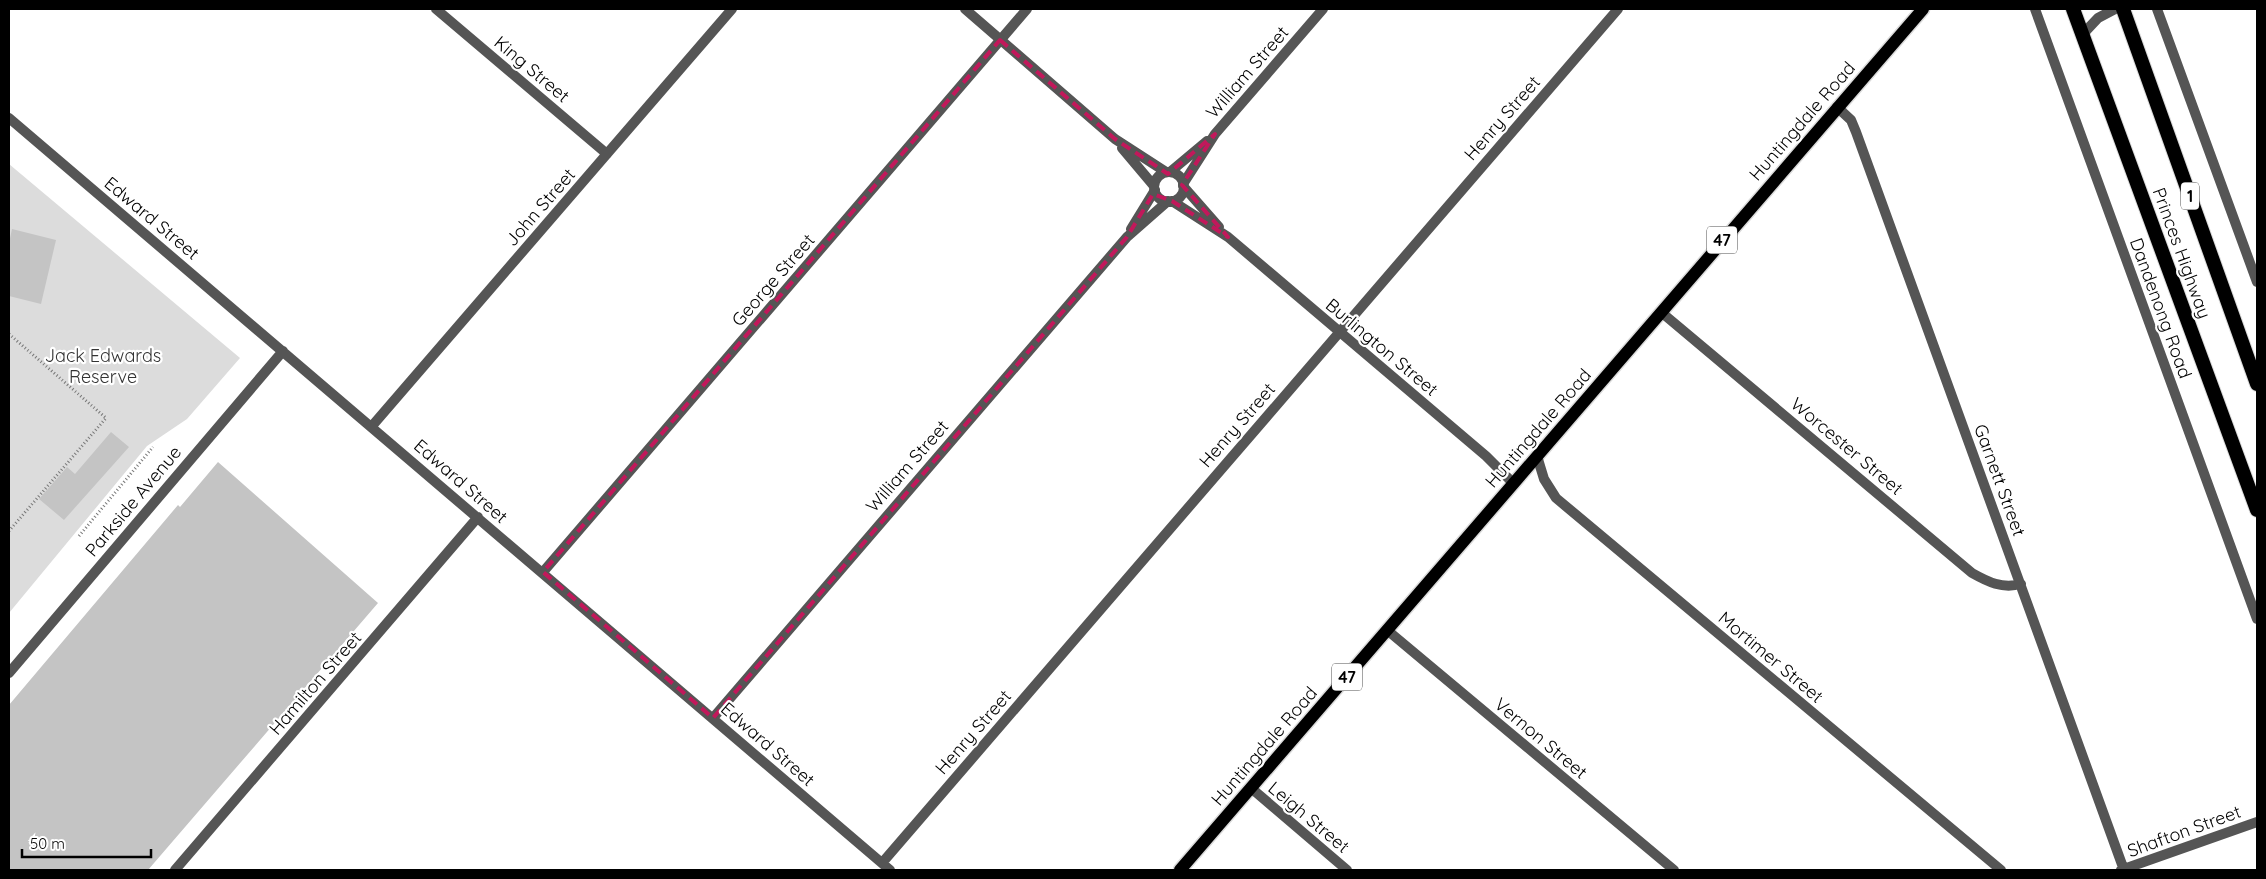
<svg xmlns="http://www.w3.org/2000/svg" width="2266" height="879" font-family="Quicksand,sans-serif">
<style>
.green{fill:#dcdcdc}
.building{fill:#c4c4c4}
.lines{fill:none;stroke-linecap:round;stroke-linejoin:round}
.primary-casing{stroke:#dbdbdb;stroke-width:15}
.trunk-casing{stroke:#dbdbdb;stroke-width:16}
.path{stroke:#777;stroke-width:3;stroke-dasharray:1 2.5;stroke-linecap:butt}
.minor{stroke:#555;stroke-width:10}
.tertiary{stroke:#555;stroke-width:10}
.primary{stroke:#000;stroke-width:12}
.trunk{stroke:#000;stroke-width:14}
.marked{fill:none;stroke:#c2185b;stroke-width:4;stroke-dasharray:10 6;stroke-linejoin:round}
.labels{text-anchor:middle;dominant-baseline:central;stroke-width:4.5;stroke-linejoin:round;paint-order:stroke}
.shield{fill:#fff;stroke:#4c4c4c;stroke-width:1}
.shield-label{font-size:16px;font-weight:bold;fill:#000}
.street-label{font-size:18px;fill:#000;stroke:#fff}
.park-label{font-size:18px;fill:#333;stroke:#fff}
</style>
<rect width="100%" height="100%" fill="#fff"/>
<path class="green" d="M9,164L240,358L187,419L147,446L9,613Z"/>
<path class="building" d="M12,229L56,240L41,304L9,296V243Z
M111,432L129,447L64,520L39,499L67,467L75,474Z
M218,462L378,603L148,870H9V705L178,505L180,507Z"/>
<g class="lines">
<defs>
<path id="primary" d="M1180,870L1923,9"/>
<path id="trunk" d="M2073,9L2257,510
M2123,9L2257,384"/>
</defs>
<use href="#primary" class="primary-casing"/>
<use href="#trunk" class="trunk-casing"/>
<path class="path" d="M9,334L106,418L9,531
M79,536L153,447"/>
<path class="minor" d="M436,9L607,154
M2035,9L2257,619
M2157,9L2257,282
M2082,35L2098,18L2115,9
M1837,107L1851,120L1856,132L2124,870
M9,118L890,870
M1170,172L1207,141
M1183,184L1215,134L1323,9
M1131,229L1155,190
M1661,312L1972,573C1988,582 2002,589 2021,584
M372,426L732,9
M1537,456L1544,479L1556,498L2001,870
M543,572L1027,9
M1387,630L1674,870
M9,673L283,351
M713,718L1127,237L1168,201
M1251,788L1347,870
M882,863L1618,9
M175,870L478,517
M2121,870L2257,822"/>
<path class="tertiary" d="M965,9L1115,139L1166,172
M1122,148L1154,186
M1154 187a15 15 0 1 1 30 0a15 15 0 1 1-30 0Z
M1183,186L1219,227
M1172,201L1228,237L1486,456L1513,483"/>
<use href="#primary" class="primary"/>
<use href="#trunk" class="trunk"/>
</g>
<path class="marked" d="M1000,40L1115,139L1168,174L1215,134L1182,185L1228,237L1172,201L1153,194L1127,237L713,718L543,572Z"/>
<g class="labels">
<g class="shield">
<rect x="2181" y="182.5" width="18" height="27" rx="4"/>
<rect x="1707" y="226.5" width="30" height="27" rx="4"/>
<rect x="1332" y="663.5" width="30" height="27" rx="4"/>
</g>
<g class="shield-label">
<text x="2190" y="196">1</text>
<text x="1722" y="240">47</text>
<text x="1347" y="677">47</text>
</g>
<g class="street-label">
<text transform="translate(532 69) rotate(40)">King Street</text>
<text transform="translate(1247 72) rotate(-49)">William Street</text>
<text transform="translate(1502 118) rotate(-49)">Henry Street</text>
<text transform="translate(1802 121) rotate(-49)">Huntingdale Road</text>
<text transform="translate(540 207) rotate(-49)">John Street</text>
<text transform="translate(152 218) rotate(40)">Edward Street</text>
<text transform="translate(2182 253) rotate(70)">Princes Highway</text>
<text transform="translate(773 280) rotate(-49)">George Street</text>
<text transform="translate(2161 308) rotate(70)">Dandenong Road</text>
<text transform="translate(1382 347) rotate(40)">Burlington Street</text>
<text transform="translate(1237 425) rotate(-49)">Henry Street</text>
<text transform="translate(1538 428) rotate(-49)">Huntingdale Road</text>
<text transform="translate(1847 446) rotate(40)">Worcester Street</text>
<text transform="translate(907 466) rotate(-49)">William Street</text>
<text transform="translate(2000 480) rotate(70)">Garnett Street</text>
<text transform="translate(461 481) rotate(41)">Edward Street</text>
<text transform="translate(133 501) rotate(-50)">Parkside Avenue</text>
<text transform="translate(1771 657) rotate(40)">Mortimer Street</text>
<text transform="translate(315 683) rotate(-49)">Hamilton Street</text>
<text transform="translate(973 732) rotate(-49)">Henry Street</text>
<text transform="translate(1541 738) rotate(40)">Vernon Street</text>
<text transform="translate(768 744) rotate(41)">Edward Street</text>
<text transform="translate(1264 746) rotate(-49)">Huntingdale Road</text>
<text transform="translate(1309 817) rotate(40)">Leigh Street</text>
<text transform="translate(2184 831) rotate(-20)">Shafton Street</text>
</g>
<g class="park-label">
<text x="103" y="355">Jack Edwards<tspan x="103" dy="21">Reserve</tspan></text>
</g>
</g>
<rect width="2266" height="879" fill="none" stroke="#000000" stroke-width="20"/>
<path d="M22 849v8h129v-8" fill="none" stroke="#000000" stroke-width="2.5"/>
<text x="30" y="849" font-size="15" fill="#000000" stroke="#ffffff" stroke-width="4" paint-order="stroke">50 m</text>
</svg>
